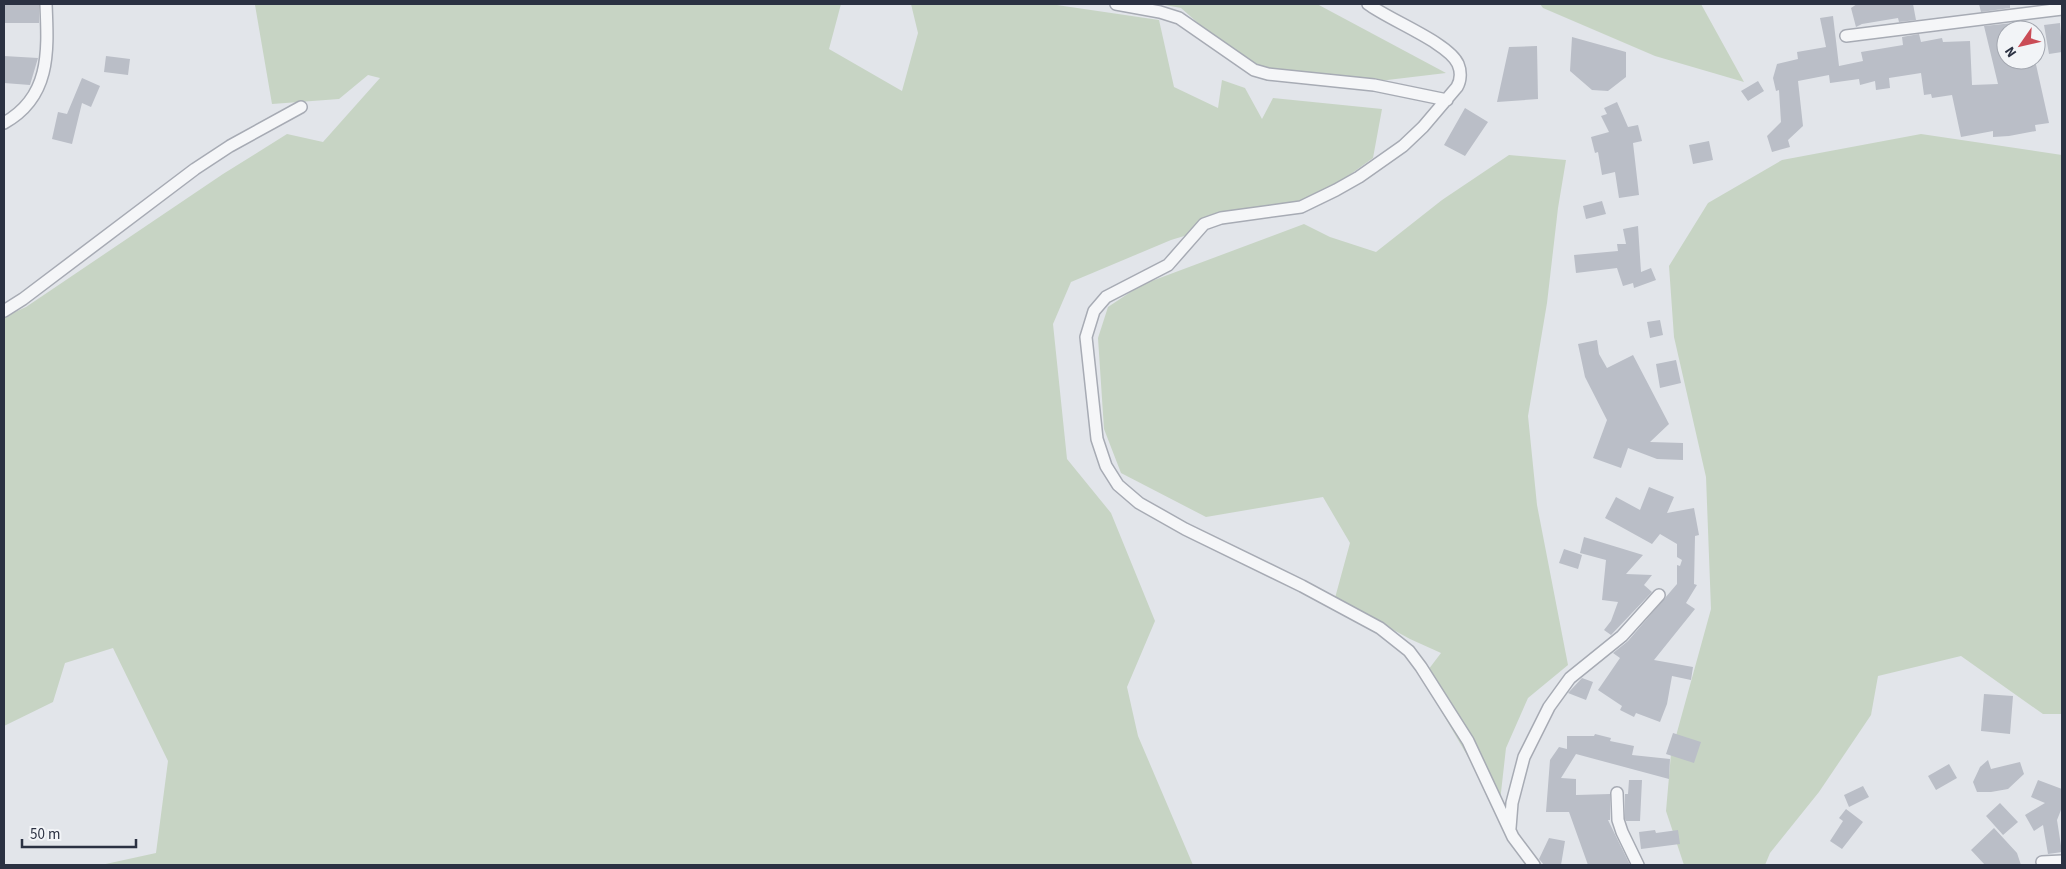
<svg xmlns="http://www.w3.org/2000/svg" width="2066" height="869" font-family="'Source Sans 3',sans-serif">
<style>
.green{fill:#c7d4c4}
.building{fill:#babec7}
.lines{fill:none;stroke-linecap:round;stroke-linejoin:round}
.street-casing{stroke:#a7abb4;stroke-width:14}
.street{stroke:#f5f6f8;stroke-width:11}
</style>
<rect width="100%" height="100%" fill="#e2e5ea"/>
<path class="green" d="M253,4H841L829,49L902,91L918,33L911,4H1050L1159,20L1174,87L1218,108L1222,80L1245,88L1262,119L1273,98L1382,109L1373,158L1323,194L1171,240L1071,282L1053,324L1067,459L1111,513L1155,621L1127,687L1138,736L1193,865H101L156,853L168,761L113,648L65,663L53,702L4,726V317L26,307L223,174L287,134L323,142L380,78L368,75L339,99L272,104L255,5Z
M1160,4H1317L1446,73L1379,81L1253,72L1181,8Z
M1540,4H1701L1744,82L1655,56L1543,8Z
M1921,134L2062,155V714H2043L1961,656L1878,676L1871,715L1819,792L1770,853L1765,865H1684L1666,811L1671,754L1711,609L1706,477L1674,337L1669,266L1708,203L1782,160Z
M1509,155L1566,160L1558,208L1547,303L1528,416L1537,505L1568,665L1528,698L1506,748L1499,810L1422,678L1441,653L1410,639L1335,598L1350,543L1323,497L1206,517L1121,473L1104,429L1098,338L1108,307L1141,285L1304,224L1330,237L1376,252L1442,200Z"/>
<path class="building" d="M4,4H39V23H4Z
M1857,4H1913L1916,20L1899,22L1898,18L1862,24L1856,27L1851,8Z
M1979,4H2010V8L1981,12Z
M1833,16L1839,66L1863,61L1861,52L1903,45L1902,37L1919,34L1921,42L1942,38L1943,42L1970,41L1972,85L1998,84L1984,26L2013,23L2014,30H2006V60H2035L2049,123L2035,125L2036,131L2009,136L1993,137V131L1961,137L1952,95L1932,98L1931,94L1924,95L1921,73L1889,78L1890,88L1876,90L1875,81L1860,85L1859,79L1830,83L1829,75L1798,81L1803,126L1788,140L1790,147L1772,152L1767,136L1781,122L1779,90L1776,91L1773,78L1777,64L1798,59L1797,52L1826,47L1820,18Z
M2060,23L2062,52L2049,54L2044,25Z
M1572,37L1626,52V77L1608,91L1592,90L1570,71Z
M1537,46L1538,99L1497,102L1509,47Z
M4,56L38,58L30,85L4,83Z
M106,56L130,59L128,75L104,72Z
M82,78L100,86L91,107L82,103L72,144L52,139L58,112L67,114Z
M1758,81L1764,91L1748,101L1741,91Z
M1617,102L1628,127L1638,125L1642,141L1633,143L1639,195L1619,198L1615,172L1602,175L1598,152L1595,153L1591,137L1609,132L1601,116L1607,114L1604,108Z
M1465,108L1488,122L1465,156L1444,145Z
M1709,141L1713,160L1693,164L1689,145Z
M1602,201L1606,214L1586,219L1583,206Z
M1638,226L1641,272L1651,268L1656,280L1634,288L1633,283L1623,286L1617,268L1576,273L1574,255L1618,251L1617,244H1626L1623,229Z
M1660,320L1663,335L1650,338L1647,322Z
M1597,340L1599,354L1607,368L1633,355L1669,424L1650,442L1683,443V460L1657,459L1628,448L1621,468L1593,458L1607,420L1585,377L1578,344Z
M1676,360L1681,383L1660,388L1656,364Z
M1649,487L1674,497L1667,513L1694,508L1699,535L1695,536L1694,584L1697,585L1686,603L1695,609L1654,660L1693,667L1691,680L1672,676L1667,704L1660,722L1636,713L1634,717L1620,710L1622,706L1598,690L1620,658L1613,653L1628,641L1677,584V565L1680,566L1682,560L1677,557V544L1660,534L1652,544L1605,518L1616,497L1640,510Z
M1584,537L1643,555L1626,574L1652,575L1644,585L1652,592L1611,635L1604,630L1611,621L1618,602L1602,600L1606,560L1580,553Z
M1564,549L1582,555L1578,569L1559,563Z
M1582,678L1593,682L1586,700L1568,693Z
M1984,694L2013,696L2010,734L1981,731Z
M1673,733L1701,742L1694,763L1666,754Z
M1595,734L1611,738L1610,741L1634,746L1632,755L1670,759L1669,779L1576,754L1561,778L1576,779V795L1610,794V820H1608L1630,865H1588L1569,812H1546L1550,760L1559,747L1567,749V736H1594Z
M1988,760L1991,769L2020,762L2024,774L2008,789L1991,792H1977L1973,782L1980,767Z
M1949,764L1957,778L1936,790L1928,776Z
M1629,780H1642L1640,821H1626L1625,819V794H1628Z
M2038,780L2062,789V811L2061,810L2057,820L2062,852L2048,854L2043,825L2034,831L2025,815L2045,803L2031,797Z
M1863,786L1869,797L1849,807L1844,795Z
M2000,803L2018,822L2003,835L1986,816Z
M1846,809L1863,822L1842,849L1830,841L1843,821L1839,818Z
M1994,828L2017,853L2021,865H1985L1971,850Z
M1655,830L1656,833L1678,830L1680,844L1641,849L1639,832Z
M1549,838L1565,841L1561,865H1544L1539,859Z"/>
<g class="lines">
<defs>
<path id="street" d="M1116,4L1160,12L1179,18L1254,70L1268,74L1374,85L1447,100
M1368,4C1389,20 1449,43 1458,64C1461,71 1461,80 1457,87L1423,127L1403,146L1359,177L1336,190L1301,207L1221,218L1204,224L1168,265L1106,297L1094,311L1086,337L1097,439L1106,466L1118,485L1139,503L1185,529L1302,586L1380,628L1409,651L1421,667L1468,741L1513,837L1534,865
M1846,36L2062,9
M4,123C51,97 48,51 46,4
M4,311L23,299L195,169L230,146L301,107
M1617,793L1618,820L1622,832L1638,865
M1510,828L1512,803L1524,757L1549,707L1570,678L1622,636L1659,595
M2042,862L2062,861"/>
</defs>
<use href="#street" class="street-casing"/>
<use href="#street" class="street"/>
</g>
<rect width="2066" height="869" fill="none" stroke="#2b3142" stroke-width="10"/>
<g transform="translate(2021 45) rotate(236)"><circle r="24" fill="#f2f4f7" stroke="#a2a6af"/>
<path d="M0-4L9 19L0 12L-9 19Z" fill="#ca4c56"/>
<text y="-8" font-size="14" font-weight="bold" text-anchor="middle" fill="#2b3142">N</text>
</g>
<path d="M22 839v8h114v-8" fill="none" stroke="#2b3142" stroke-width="2.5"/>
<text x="30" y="839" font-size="15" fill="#2b3142" stroke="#f2f4f7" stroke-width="4" paint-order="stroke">50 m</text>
</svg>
